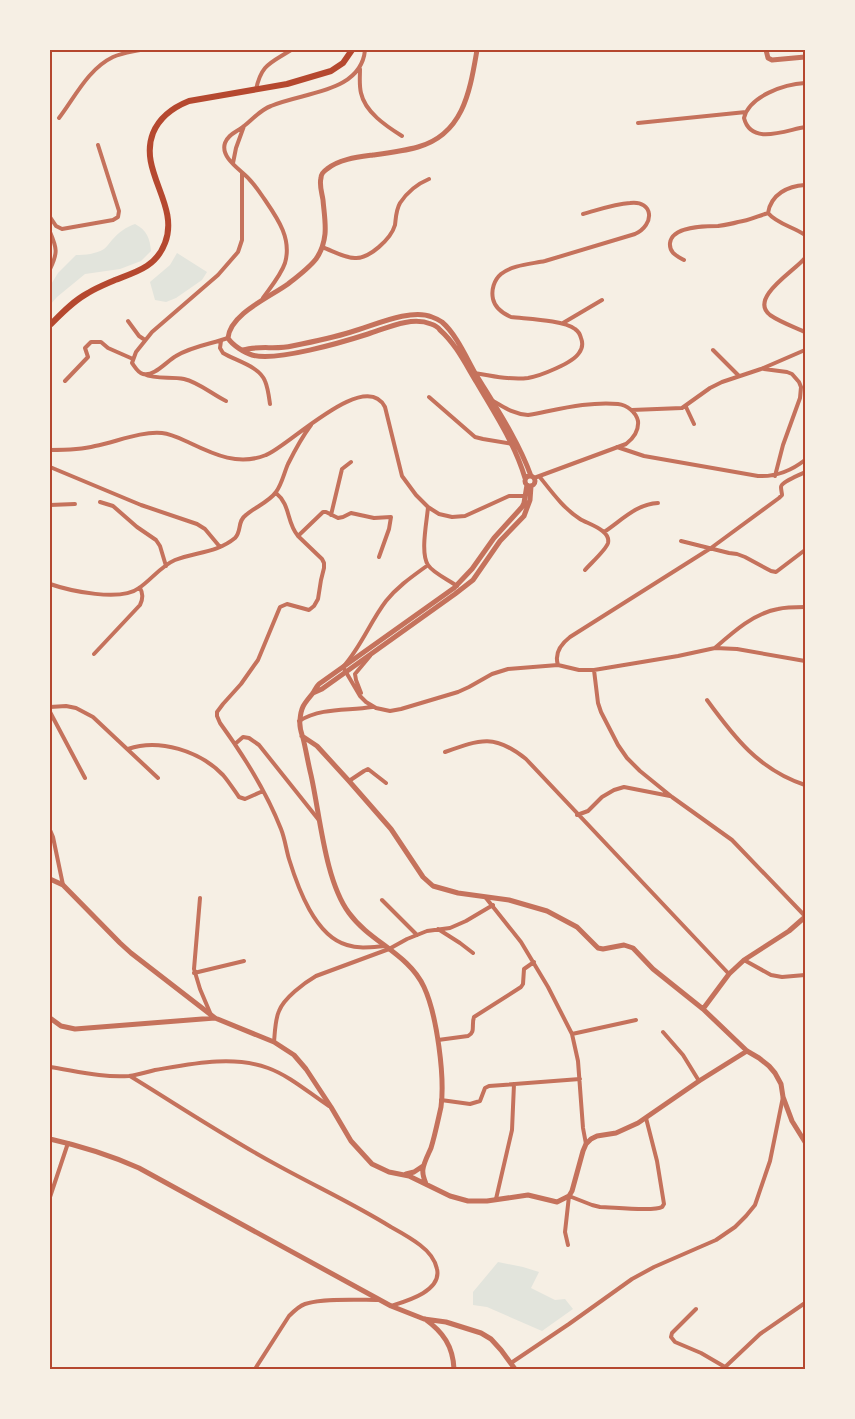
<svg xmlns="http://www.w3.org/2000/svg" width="855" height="1419" font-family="'Work Sans',sans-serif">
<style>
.green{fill:#e2e4dc}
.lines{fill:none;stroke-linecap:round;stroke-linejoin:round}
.minor{stroke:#c5725c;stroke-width:4}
.tertiary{stroke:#c5725c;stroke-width:5}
.trunk{stroke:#b5482f;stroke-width:6}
.neatline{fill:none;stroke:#b5482f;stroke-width:2}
</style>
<rect width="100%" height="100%" fill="#f6efe4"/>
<path class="green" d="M135,224C147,230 150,239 151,251L141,261L120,269L85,274L57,297L50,305V286L58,273L76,255C85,255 96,254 104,249C107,247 110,242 112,240C119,232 126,227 135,224Z
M177,253L207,272L202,280L176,298L166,302L155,300L150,282L170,265Z
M498,1262L523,1267L539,1272L531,1288L555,1300L565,1299L573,1309L542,1331L487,1307L473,1305V1292Z"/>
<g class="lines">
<path class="minor" d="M360,69C360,77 359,85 361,93C365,112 386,126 402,136
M805,83C785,84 749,96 744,118C751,146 786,130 805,127
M256,90C261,64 271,63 291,50
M59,118C75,97 88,69 113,57C122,53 131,52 140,50
M638,123L746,112
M233,163L236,148L244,126
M805,185C788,186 771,194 768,213C777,224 794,227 805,235
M50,217L56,226L62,229L113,220L118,217L119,211L98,145
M50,232C57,248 58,253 50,269
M322,247C333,251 344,258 355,258C369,259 391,239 395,225C396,217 396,210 400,203C408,191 417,184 429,179
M805,258C796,270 748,298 770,315C780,322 794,327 805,332
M684,260C677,256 669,253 670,243C672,226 705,226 718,226C725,225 731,224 738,222C748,221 758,216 768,213
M263,298C270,288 281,275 285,263C292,239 278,219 265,200C260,193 255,185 249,179C241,170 220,158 225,143C228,134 237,132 244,126C253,119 260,110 271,106C303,92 361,93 365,50
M128,321L139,336L145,340
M563,323L602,300
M228,338C211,344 192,346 176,356C167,361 154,377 143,374C138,373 135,367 132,363L136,352L152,332L218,275L238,252L242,240V173
M221,341L220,348L223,353C236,361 259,366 265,381C268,388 269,397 270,404
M713,350L739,376
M764,369L787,372L792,374L799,382L801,387L800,398L783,445L775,476
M475,373C492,376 511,380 528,378C540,376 573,363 579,353C582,349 583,343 581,338C580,334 578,331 575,329C563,320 527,319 511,317C502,313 495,308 493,299C491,290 494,280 501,274C512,265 531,264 545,261C575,252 605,243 635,234C655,225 654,200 630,203C614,204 598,210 583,214
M144,374C156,380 171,376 184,379C198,382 212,394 226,401
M65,381L88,357L85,348L91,342H101L108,348L133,359
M429,397L475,437L483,439L513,444
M493,401C505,408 514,414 528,415C556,410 589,401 618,404C627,405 636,412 638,421C639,431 634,438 626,444L534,478
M686,407L694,424
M632,410L682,408L710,388L722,382L761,369L805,350
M617,447L644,456L758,476C777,477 791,471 805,460
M50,450C65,450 80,450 95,446C116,442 141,431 162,433C172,434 181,439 190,443C215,455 239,466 266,455C288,447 365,368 385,407L402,476L416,495L428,507L439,514L452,517L465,516L509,496H525
M50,467L141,505L197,524L205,529L220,547
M539,476C551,491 564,509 580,519C588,524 611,530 608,543C606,550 590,564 585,570
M276,493C291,505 286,522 298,536L323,512H326L338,518L343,517L351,513L374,518L391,517L389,529L379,557
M100,502L113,506L137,527L156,540L160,546L166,566
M50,505L75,504
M428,507C427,521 420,553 428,565C433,573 449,580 457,586
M331,515L342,469L351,462
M604,532C621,521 636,504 658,503
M298,536L322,559L324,563V568L321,580L318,599L314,606L309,610L287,604L280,607L258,660L241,684L223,704L217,712V716L220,723C244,756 266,791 281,829C285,839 286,849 289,859C298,888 315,936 347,945C359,949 372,947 385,946
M681,541L729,553L737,554L745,557L771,571L776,572L805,550
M428,565C413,576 398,586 386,601C370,622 361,647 343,667L360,696L366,702L376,708L390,711L401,709L458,692L469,687L492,674L508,669L558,665L579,670H594L678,656L715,648L737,649L805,661
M50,584C70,591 121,602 139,588C151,580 161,566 175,560C195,552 217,553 235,538C242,531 237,521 246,515C255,507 269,502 276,492C282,484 284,473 288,464C295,450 302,437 311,425
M715,648C732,633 754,613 778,609C786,607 796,607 805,607
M94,654L140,605C143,599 143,593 140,588
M558,665C554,653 561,644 570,637L711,548L779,498L782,495C782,493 781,490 781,487C781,482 800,475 805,472
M594,670L598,703L601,712L618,745L627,758L640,771L672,797L732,840L805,916
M361,693L356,680L355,674L370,656
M707,700C734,737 759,770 805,785
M50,707L66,706L76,708L93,717L158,778
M50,712L85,778
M299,721C322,707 347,711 372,707
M235,744L243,737L249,738L259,745L318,819
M128,749C159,738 200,751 223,775C229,782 234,790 239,797L245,799L263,791
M445,752C481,739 495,734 526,759L729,974
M349,781L364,771L368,769L386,783
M577,815L588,811L602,797L614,790L624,787L670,796
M50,830L53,837L63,885
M200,898L194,969L200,989L211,1015
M486,898L521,942L548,987L572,1034L578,1061L583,1128L586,1144
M382,900L417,935
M438,929L460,943L473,953
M744,960L771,975L782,977L805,975
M194,973L244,961
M663,1032L683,1055L699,1081
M572,1034L636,1020
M438,1040L468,1036C476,1032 471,1025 474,1017L521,987L523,984L524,969L534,962
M274,1042C275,1032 275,1020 279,1011C284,998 304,983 316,976L389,949L407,939L427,931L450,928L466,921L493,905
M50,1067C76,1071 103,1078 129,1076C138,1075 147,1072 155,1070C191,1064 233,1055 268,1068C290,1076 309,1093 329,1106
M130,1076C179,1106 227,1138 277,1165C315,1186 354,1204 391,1227C400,1232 411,1238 420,1245C428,1251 435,1259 437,1269C442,1291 407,1301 391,1306
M441,1100L470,1104L480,1101L485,1088L489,1086L580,1079
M50,1197L68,1143
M496,1199L512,1130L514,1084
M568,1245L565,1232L569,1196L592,1205L600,1207C611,1207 654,1212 662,1207C663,1206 663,1205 664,1204L657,1161L646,1118
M696,1309L672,1333L671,1337L675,1342L701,1353L725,1367
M511,1363L569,1324L632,1279L654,1267L716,1240L735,1227L746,1216L755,1205L770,1161L783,1097
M255,1369L289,1316C294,1311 299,1306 305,1304C322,1298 359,1300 378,1300
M723,1369L760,1334L805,1303"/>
<path class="tertiary" d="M477,50C470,90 464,134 418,147C404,151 388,153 373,155C358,157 339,159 327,169C324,171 321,174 321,178C319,185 322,193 323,200C324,212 326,223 325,234C324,243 321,252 316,259C309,268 297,277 288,284C270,297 230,314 228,338C232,345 245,353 252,355C276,362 343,342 368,334C387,328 411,316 431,324C434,325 438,327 440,330C456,344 466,365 477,383C495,414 515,444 525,478
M766,50L768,58L772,60L805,57
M243,350C259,345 276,350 292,346C312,342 332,338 351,332C373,326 410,308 432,317C435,318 439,320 442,322C456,334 466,357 475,373C495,406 518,440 531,476
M525 481a5 5 0 1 1 10 0a5 5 0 1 1-10 0Z
M313,693L322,689L455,594L473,580L500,541L524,516L530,500L531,486
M302,736L317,746L349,781L391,829L423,877L433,886L458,893L509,900L547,911L577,927L598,948L603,949L624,945L633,948L653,969L703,1009L747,1051L759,1058L769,1066L775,1073L781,1084L783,1097L792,1121L805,1142
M50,879L63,885L120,943L131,953L215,1018L274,1042L294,1055L306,1069L331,1107L351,1141L372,1164L389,1172L409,1176L450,1196L468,1201H487L528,1195L557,1202L569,1196L572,1191L583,1151L586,1144L591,1139L597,1136L616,1133L638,1123L699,1081L747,1051
M703,1009L729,974L744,960L789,931L805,917
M50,1018L61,1026L75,1029L215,1018
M50,1139C81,1146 110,1155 139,1168L391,1306L424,1319L446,1322L481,1333L491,1339L501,1350L515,1369
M406,1174L414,1172L423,1166
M426,1184C424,1179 422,1174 423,1169C424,1162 428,1155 431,1148C435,1135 438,1120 441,1107C445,1077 437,1015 424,987C409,954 370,942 349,913C325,881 320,815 311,775C308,763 306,750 303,738C301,732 299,727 300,720C301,706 305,703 313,693C315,690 316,687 319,684L454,588L472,569L494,538L522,507L524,503L527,485
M425,1319C443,1332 453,1346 454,1369"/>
<path class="trunk" d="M50,325C61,314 73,301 88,293C96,288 106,284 115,280C136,272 156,267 165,243C180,205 138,171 153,133C160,116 174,107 189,101L287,84L331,71L343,63L352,50"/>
</g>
<rect width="855" height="1419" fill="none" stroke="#f6efe4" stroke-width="102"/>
<rect x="51" y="51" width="753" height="1317" class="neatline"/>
</svg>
